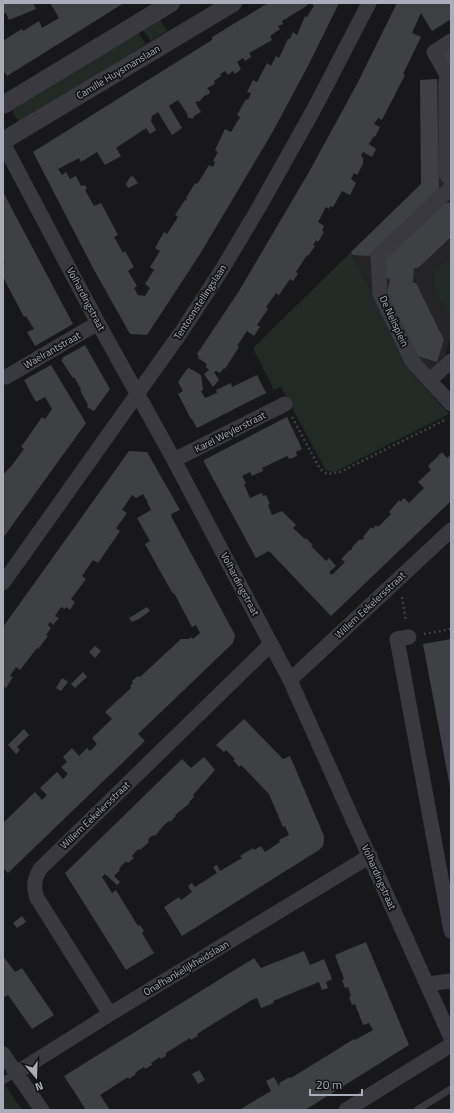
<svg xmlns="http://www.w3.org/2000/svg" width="454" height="1113" font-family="'Titillium Web',sans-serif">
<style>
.built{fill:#242427}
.green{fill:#212a24}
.building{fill:#3f4044}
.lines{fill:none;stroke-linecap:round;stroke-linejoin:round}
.path{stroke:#3f4046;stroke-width:2.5;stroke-dasharray:2 3;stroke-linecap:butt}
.service{stroke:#39393f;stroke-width:7}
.minor{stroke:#39393f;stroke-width:15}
.tertiary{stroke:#39393f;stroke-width:18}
.labels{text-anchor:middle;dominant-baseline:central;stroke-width:3.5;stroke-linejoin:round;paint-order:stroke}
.street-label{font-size:10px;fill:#aaacb9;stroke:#131315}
</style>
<rect width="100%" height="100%" fill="#18181a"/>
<path class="built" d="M447,79L451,86V257L434,274L433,282L451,320V336L434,398L415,377L351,252L421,184L420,80Z"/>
<path class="green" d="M159,18L167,31L151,41L142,29Z
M138,32L146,44L19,123L12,110Z
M351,252L415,377L449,414L334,472L326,470L324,467L281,387L274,390L253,348Z
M451,257V320C446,310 428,283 435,273C439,267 446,262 451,257Z
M3,1082L22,1110H3Z"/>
<path class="building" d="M3,3H33L36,9L9,20L6,13L3,14Z
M50,3H124L7,76L3,70V37L4,40L22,29L23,31L39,21L42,28L59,18Z
M268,3H306L308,5L282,21L283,24L278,26L280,29L270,36L272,40L249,53L251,57L245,61L243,58L237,62L241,69L235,74L233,71L228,75L225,71L220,74L221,76L214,81L215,84L207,88L210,92L209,94L204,96L200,101L195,102L201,112L194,116L193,119L187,117L188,115L178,100L169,106L182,128L172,135L158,112L152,116L151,121L156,130L150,134L146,128L116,148L121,156L105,165L97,152L81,162L79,158L58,169L62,175L66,172L70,179L76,176L81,186L85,185L87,189L85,190L94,206L101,203L118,235L114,237L123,253L125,251L134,267L128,271L137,286L134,288L138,295L145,296L150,288L145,284L154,270L150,267L160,251L155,248L164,232L167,234L178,217L175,215L185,200L186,201L187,199L186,198L195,183L196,184L198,183L209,165L213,167L215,162L213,161L218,152L215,150L225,129L231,132L240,117L237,115L246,99L248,100L251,93L247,92L253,80L257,82L267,63L271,66L276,56L279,58L288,39H290L293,32L297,35L305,16L307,17L314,6L311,3H339L310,62L272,133L200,254L147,335L130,334L93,268L33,152L212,40V37Z
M397,3H450L451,5V19L432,31L421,13L412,33L421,37L403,74L405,75L382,120L378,118L374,124L380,127L375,137L374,136L369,144L376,149L372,157L363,152L361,156L363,158V164L357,175L354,173L351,179L356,183L350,195L342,191L333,207L330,206L329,209L326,207L318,222L324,226L322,231L324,232L318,242L316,240L313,245L315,246L308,256L307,255L296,272L298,274L293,281L290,279L279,295L276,293L266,307L268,309L257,325L260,327L254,336L247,331L237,346L239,347L225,369L224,368L220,373L216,371L214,372L219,380L213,387L204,374L209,370L206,367L207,364L198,358L199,356L197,354L239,291L309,172L357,84Z
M451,46V71L439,56Z
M437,79L439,189L369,256L353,255L351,252L421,184L420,80Z
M133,176L138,183L128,188L126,184L130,177Z
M3,192L73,324L35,346L27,332L34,329L26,316L24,317L3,277V266L5,264L3,260Z
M442,203H451V237L418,268H414L413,283H416L444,340L437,362L418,356L387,293L390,280L384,275V258Z
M85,345L110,389L94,411L87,407L88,405L80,390L81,389L74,377L73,378L61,360L63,359L62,358Z
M51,365L86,423L3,538V475L13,464L24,449L21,447L42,417L45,419L52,409L45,397L36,402L24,380Z
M189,368L201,375L203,390L201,391L205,398L217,393L216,390L231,383L232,387L257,375L266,393L197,428L192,419H191L178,394L183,391L178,382L187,369Z
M287,417L302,449L296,452L297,456L290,459L287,456L262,468L263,471L252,476L250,472L242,476L246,483L244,484L250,498L262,493L263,496L266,495L270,504L268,505L272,515L282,511L296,525L293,528L305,539L306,538L313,545L311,546L326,561L329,558L336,566L329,572L332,575L345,562L341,559L350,550L351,551L353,546L359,540L364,539L363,537L371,527L373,529L376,525L378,527L391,514L389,512L399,500L400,502L404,498L409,503L424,488L418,482L431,470L428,466L442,452L447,458L451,454V501L331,616L269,551L256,558L204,462V460Z
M129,451L147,452L180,510L171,514L172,515L171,516L235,635L233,643L138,734L145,741L8,873L3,868V823L35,792L42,800L47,795L40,788L57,772L63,779L68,774L61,767L67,762L63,757L72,748L79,756L87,748L90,751L97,744L92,738L112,719L105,712L131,688L130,686L133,683L132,681L138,676L140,677L181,639H189L191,637L193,639L200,633L196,625L192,627L174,593L173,594L145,544L150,541L137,518L151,510L147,502H148L143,494L136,498L132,495L122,510L127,513L116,528L120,531L98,563L93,560L82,576L86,579L71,599L75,602L70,610L66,607L65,609L61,607L55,616L59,618L53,625L50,622L48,625L51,628L46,635L48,636L38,649L37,648L20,670L16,667L10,676L13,677L6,688L3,686V627Z
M147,607L150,611L139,619L132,622L129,618Z
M451,639V787H450L423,644Z
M95,646L101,651L95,658L89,652Z
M83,672L87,677L75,688L71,684Z
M62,678L68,682L61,691L56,688Z
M244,719L283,759L290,756L324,836V841L323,846L319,850L182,936L164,907L179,897L181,900L192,892L188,886L192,883L195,887L217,873L213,867L217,865L220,871L242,858L240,856L253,848L254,850L261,846L265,852L280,842L279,840L289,835L285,826L283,827L269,794L244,768L241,765L239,767L233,760L235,759L226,750L224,752L216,745Z
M24,729L29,735L17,747L20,750L16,754L8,745Z
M204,757L215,770L193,795L194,797L189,802L190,803L175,815L176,816L170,822L169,821L164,825L155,836L154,835L150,837L148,840L149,842L140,850L139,849L137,850L132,856L134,858L128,863L126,861L119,869L120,870L114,876L120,882L117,885L105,874L102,877L112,893L116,890L138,926L140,925L144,931L142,933L154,953L126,970L65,873L182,759L191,768Z
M22,916L26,922L17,928L13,923Z
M366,942L409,1045L305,1110H239L271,1091L266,1081L274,1077L279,1086L280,1085L279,1083L290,1077L291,1078L354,1039L355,1040L373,1030L369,1023L363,1025L355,1004L352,1005L349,997L351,996L348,987L345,988L342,980L344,979L335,955Z
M304,951L310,965L324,959L332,979L326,982L328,988L322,990L319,982L273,1001L274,1003L261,1008L257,998L250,1001L197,1034L198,1036L191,1040L190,1038L185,1041L166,1053V1056L161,1059L160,1057L151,1063L152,1065L145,1069L144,1067L139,1070L135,1073L136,1074L129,1079L128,1077L100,1095L110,1110H86L64,1076L254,958L261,968Z
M3,956L15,972L22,968L54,1015L32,1029L8,995L3,998Z
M199,1070L205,1080L198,1084L192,1074Z"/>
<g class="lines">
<path class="path" d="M292,417L320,469L327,474L340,472L447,419
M402,597L406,621
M424,634L451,629"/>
<path class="service" d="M3,1081L16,1073
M417,1110L451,1089"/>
<path class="minor" d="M451,41L434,52L447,75L446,83V174L451,180
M3,143L98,323L174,460L290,680L451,1038
M451,188L378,256L380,294L412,361L451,404
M6,377L98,323
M430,380L451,361
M174,460L285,404
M3,583L182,331L221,271L258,209L314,109L369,3
M409,637L397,639L451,931
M290,680L451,530
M427,984L451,981
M110,1014L37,898C33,886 34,880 40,869L271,644
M3,1054L42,1110
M16,1073L110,1014L370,856
M346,1110L451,1045"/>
<path class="tertiary" d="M3,105L171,3
M3,141L233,3"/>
</g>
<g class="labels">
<g class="street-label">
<text transform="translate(118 72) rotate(-31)">Camille Huysmanslaan</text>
<text transform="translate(86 299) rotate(62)">Volhardingstraat</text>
<text transform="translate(200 302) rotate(-57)">Tentoonstellingslaan</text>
<text transform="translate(394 321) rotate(65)">De Nelisplein</text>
<text transform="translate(52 350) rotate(-30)">Waelrantstraat</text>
<text transform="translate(230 432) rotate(-27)">Karel Weylerstraat</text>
<text transform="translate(240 584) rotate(62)">Volhardingstraat</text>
<text transform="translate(370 605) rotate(-43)">Willem Eekelersstraat</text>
<text transform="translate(95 815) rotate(-44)">Willem Eekelersstraat</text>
<text transform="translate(379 877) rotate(66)">Volhardingstraat</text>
<text transform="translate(186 968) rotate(-31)">Onafhankelijkheidslaan</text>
</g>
</g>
<rect width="454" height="1113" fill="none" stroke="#aaacb9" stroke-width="8"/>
<g transform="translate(36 1077) rotate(161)" stroke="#131315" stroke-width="3" paint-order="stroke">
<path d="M0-3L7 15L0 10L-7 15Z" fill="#aaacb9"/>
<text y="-6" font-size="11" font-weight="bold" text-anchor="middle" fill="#aaacb9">N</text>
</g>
<path d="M310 1089v6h52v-6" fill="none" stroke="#aaacb9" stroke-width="2"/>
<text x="316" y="1089" font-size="12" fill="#aaacb9" stroke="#131315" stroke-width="3" paint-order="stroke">20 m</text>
</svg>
